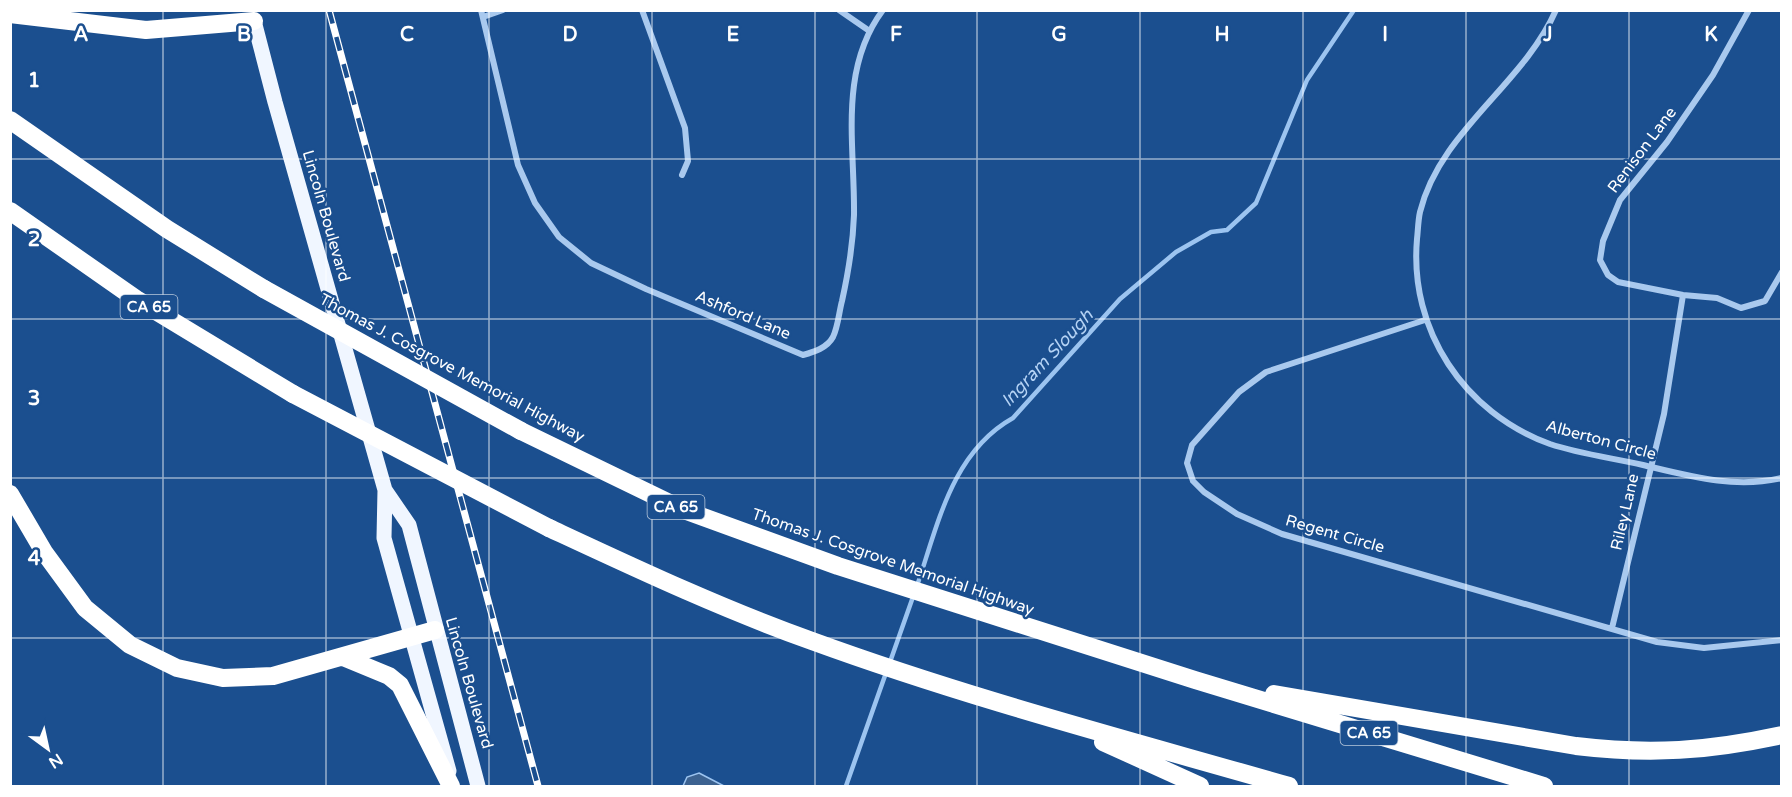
<svg xmlns="http://www.w3.org/2000/svg" width="1792" height="797" font-family="'Varela Round',sans-serif">
<style>
.water{fill:#3c6290;stroke:#9cc4f0;stroke-width:1.5}
.lines{fill:none;stroke-linecap:round;stroke-linejoin:round}
.stream{stroke:#9cc4f0;stroke-width:4.5}
.street{stroke:#a9c9ee;stroke-width:6}
.primary{stroke:#f0f6ff;stroke-width:15}
.highway{stroke:#fff;stroke-width:18}
.rail-casing{stroke:#fff;stroke-width:7}
.rail{stroke:#1b4f8f;stroke-width:4.5;stroke-dasharray:14;stroke-linecap:butt}
.highway-bridge{stroke:#fff;stroke-width:18}
.grid{fill:none;stroke:#fff;stroke-width:1.5;stroke-opacity:0.55}
.labels{text-anchor:middle;dominant-baseline:central;stroke-width:5;stroke-linejoin:round;paint-order:stroke}
.shield{fill:#1b4f8f;stroke:#bbcadd;stroke-width:1.5}
.shield-label{font-size:15px;font-weight:bold;fill:#fff}
.street-label{font-size:16px;fill:#fff;stroke:#1b4f8f}
.water-label{font-size:18px;font-style:italic;fill:#b5d3f5;stroke:#1b4f8f}
.grid-label{font-size:20px;text-anchor:middle;font-weight:bold;fill:#fff;stroke:#1b4f8f;stroke-width:5;stroke-linejoin:round;paint-order:stroke}
</style>
<rect width="100%" height="100%" fill="#1b4f8f"/>
<path class="water" d="M699,773L724,786H683L687,777Z"/>
<g class="lines">
<path class="stream" d="M917,586C938,524 952,452 1013,418L1120,299L1176,252L1211,232L1227,230L1256,203L1307,80L1354,10
M890,662L914,594
M846,786L887,670"/>
<path class="street" d="M481,10L518,165L535,203L559,237L591,263L646,289L803,355C814,352 827,348 833,337C838,327 839,312 842,301C848,274 853,243 854,215C855,145 838,70 883,10
M642,10L685,128L688,161L682,175
M839,10L868,30
M1556,10C1523,85 1440,131 1420,212C1418,221 1418,231 1417,239C1409,330 1464,413 1550,444C1580,454 1613,458 1643,465C1689,476 1734,489 1782,478
M1749,10L1713,75L1667,142L1620,200L1603,241L1600,260L1608,275L1618,282L1683,295L1717,298L1741,308L1765,301L1782,272
M483,17L503,10
M1425,320L1266,372L1239,392L1192,445L1187,463L1193,481L1204,492L1237,514L1282,534L1657,642L1704,648L1782,640
M1612,628L1664,414L1683,295"/>
<path class="primary" d="M254,21L275,102L385,490L384,538L449,771
M385,490L409,525L478,786"/>
<path class="highway" d="M10,14L146,30L254,21
M10,120L167,229L264,289
M10,211L136,299L293,394
M521,431L684,510L838,566L1195,680L1544,786
M10,494L44,552L85,608L130,645L177,668L223,678L273,676L435,630
M549,528C635,568 722,609 812,641C968,698 1129,740 1289,786
M343,657L389,676L400,685L451,786
M1274,694L1576,746C1651,755 1708,751 1782,735
M1103,742L1200,786"/>
<defs>
<path id="rail" d="M329,10L538,786"/>
</defs>
<use href="#rail" class="rail-casing"/>
<use href="#rail" class="rail"/>
<path class="highway-bridge" d="M264,289L521,431
M293,394L549,528"/>
</g>
<path class="grid" d="M163,10V786M326,10V786M489,10V786M652,10V786M815,10V786M977,10V786M1140,10V786M1303,10V786M1466,10V786M1629,10V786M10,159H1782M10,319H1782M10,478H1782M10,638H1782"/>
<g class="labels">
<g class="shield">
<rect x="120.5" y="295" width="57" height="24" rx="4.5"/>
<rect x="647.5" y="495" width="57" height="24" rx="4.5"/>
<rect x="1340.5" y="721" width="57" height="24" rx="4.5"/>
</g>
<g class="shield-label">
<text x="149" y="307">CA 65</text>
<text x="676" y="507">CA 65</text>
<text x="1369" y="733">CA 65</text>
</g>
<g class="street-label">
<text transform="translate(1642 150) rotate(-53)">Renison Lane</text>
<text transform="translate(326 216) rotate(74)">Lincoln Boulevard</text>
<text transform="translate(743 315) rotate(23)">Ashford Lane</text>
<text transform="translate(452 368) rotate(28)">Thomas J. Cosgrove Memorial Highway</text>
<text transform="translate(1601 440) rotate(15)">Alberton Circle</text>
<text transform="translate(1625 512) rotate(-77)">Riley Lane</text>
<text transform="translate(1335 534) rotate(16)">Regent Circle</text>
<text transform="translate(893 562) rotate(19)">Thomas J. Cosgrove Memorial Highway</text>
<text transform="translate(469 683) rotate(74)">Lincoln Boulevard</text>
</g>
<g class="water-label">
<text transform="translate(1047 358) rotate(-47)">Ingram Slough</text>
</g>
</g>
<g class="grid-label">
<text x="81" y="41">A</text>
<text x="244" y="41">B</text>
<text x="407" y="41">C</text>
<text x="570" y="41">D</text>
<text x="733" y="41">E</text>
<text x="896" y="41">F</text>
<text x="1059" y="41">G</text>
<text x="1222" y="41">H</text>
<text x="1385" y="41">I</text>
<text x="1548" y="41">J</text>
<text x="1711" y="41">K</text>
<text x="34" y="87">1</text>
<text x="34" y="246">2</text>
<text x="34" y="405">3</text>
<text x="34" y="565">4</text>
</g>
<rect width="1792" height="797" fill="none" stroke="#ffffff" stroke-width="24"/>
<g transform="translate(48 749) rotate(147)" stroke="#1b4f8f" stroke-width="4.5" paint-order="stroke">
<path d="M0-4.5L10 22L0 15L-10 22Z" fill="#ffffff"/>
<text y="-9" font-size="16" font-weight="bold" text-anchor="middle" fill="#ffffff">N</text>
</g>
</svg>
